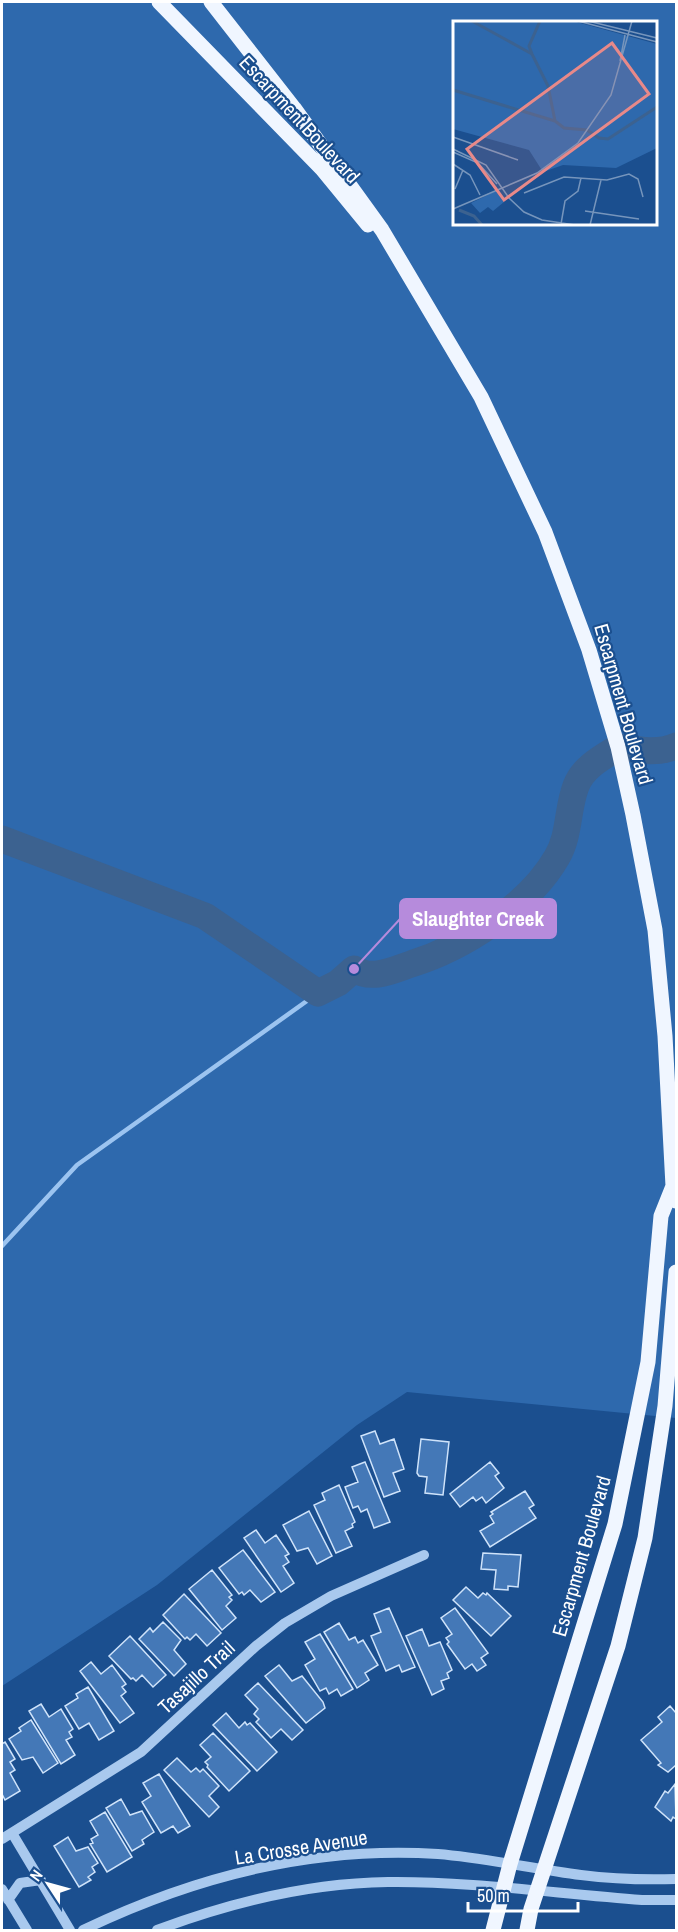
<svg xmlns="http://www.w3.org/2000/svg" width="678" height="1932" font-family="'Archivo Narrow',sans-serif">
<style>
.green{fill:#2e69ad;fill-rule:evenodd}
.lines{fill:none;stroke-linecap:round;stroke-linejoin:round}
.stream{stroke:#9cc4f0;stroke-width:4.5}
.river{stroke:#3c6290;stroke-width:27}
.building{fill:#4478b7;stroke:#cfe3fa;stroke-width:1.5}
.minor{stroke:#a9c9ee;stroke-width:10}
.major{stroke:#f0f6ff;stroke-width:15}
.labels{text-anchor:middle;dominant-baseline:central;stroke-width:4.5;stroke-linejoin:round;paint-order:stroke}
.street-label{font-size:20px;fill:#fff;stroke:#1b4f8f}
.inset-river{fill:none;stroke:#3c6290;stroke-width:3}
.inset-road{fill:none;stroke:#7695bc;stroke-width:1.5}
.view{fill:#e88989;fill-opacity:0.15;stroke:#e88989;stroke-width:3}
.inset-edge{fill:none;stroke:#fff;stroke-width:3}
.leader{fill:none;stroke:#b68bdc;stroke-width:2}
.callout-dot{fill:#b68bdc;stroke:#1b4f8f;stroke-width:2}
.callout{fill:#b68bdc;stroke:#b68bdc;stroke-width:2}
.callout-label{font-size:21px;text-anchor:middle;font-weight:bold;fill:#fff}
</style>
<rect width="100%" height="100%" fill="#1b4f8f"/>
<path class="green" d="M2,2H676V1418L407,1392L357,1425L157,1585L2,1686ZM454,22H656V224H454Z"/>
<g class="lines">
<path class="stream" d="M2,1246L77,1165L318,993"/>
<path class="river" d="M2,839L205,916L318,993L338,983L354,969C372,981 393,970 411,964C463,948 529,906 557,857C570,835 567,809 576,786C583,767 603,757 619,747C638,750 658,754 676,746"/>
</g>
<path class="building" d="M375,1431L380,1444L394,1439L404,1469L393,1473L400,1491L384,1497L361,1436Z
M421,1439L449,1442L443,1495L425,1493L427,1477L419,1476L417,1473Z
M365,1462L390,1522L374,1528L367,1509L361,1512L358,1506L353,1508L345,1487L358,1482L352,1467Z
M490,1462L499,1473L495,1476L504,1488L486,1503L482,1497L476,1501L473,1497L460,1507L450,1494Z
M339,1485L355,1522L352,1524L353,1527L345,1531L352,1546L336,1553L314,1505L325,1500L322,1493Z
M525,1491L534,1505L529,1508L536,1518L490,1547L480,1531L494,1523L490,1516L493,1514L491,1512Z
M309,1511L332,1556L317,1564L308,1548L297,1551L283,1525Z
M256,1530L265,1543L276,1535L289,1554L285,1556L289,1562L283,1566L294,1583L281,1592L244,1538Z
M243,1550L275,1592L261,1602L250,1590L244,1595L242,1592L239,1594L219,1568Z
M483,1553L521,1555L518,1587L508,1586V1590L494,1589L496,1570L481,1569Z
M212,1570L232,1595L229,1597L232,1600L226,1606L236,1618L222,1630L189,1589Z
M466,1587L478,1598L483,1593L486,1595L487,1593L511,1616L491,1636L453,1600Z
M184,1594L221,1633L207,1646L196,1634L190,1640L187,1637L185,1639L163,1615Z
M389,1608L415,1667L402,1672L399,1665L386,1671L371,1636L381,1632L374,1614Z
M455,1608L488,1653L481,1658L486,1665L477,1671L472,1664L465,1669L447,1644L449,1642L446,1638L452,1634L441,1618Z
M163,1622L181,1640L174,1650L186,1664L174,1676L139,1639L150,1628L153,1632Z
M339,1623L349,1640L355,1637L358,1643L363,1640L378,1665L365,1673L369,1680L357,1688L324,1632Z
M422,1629L429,1646L440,1642L452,1670L447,1673L449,1678L441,1681L444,1689L432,1695L406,1636Z
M320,1634L353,1689L341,1696L337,1689L329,1694L326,1688L320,1691L305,1665L315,1659L305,1642Z
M130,1636L166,1675L153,1687L142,1675L136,1681L133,1678L131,1679L109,1656Z
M91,1662L101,1674L112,1665L126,1684L122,1687L126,1692L121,1696L134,1713L120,1723L80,1671Z
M279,1665L292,1681L302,1676L323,1702L325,1708L306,1723L265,1676Z
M258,1683L303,1730L292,1740L281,1729L271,1738L256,1722L259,1719L254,1714L258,1709L245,1695Z
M88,1687L114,1731L99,1740L89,1723L79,1729L65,1706L78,1698L76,1694Z
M41,1704L49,1717L61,1709L73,1729L69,1732L72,1737L66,1740L75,1755L61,1764L29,1711Z
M670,1706L676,1713V1765L668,1772L658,1765L661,1763L641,1740L662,1722L658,1717Z
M226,1713L239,1728L245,1722L247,1725L250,1723L277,1752L257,1771L213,1725Z
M31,1720L58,1763L43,1773L33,1757L22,1760L9,1739L21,1731L19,1728Z
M213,1733L250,1771L229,1791L207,1767L208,1765L205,1762L211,1757L200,1745Z
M5,1742L15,1759L10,1762L15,1770L10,1773L20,1791L5,1800L2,1794V1744Z
M177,1758L191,1772L196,1768L200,1772L203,1769L219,1786L209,1796L219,1807L209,1817L164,1770Z
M159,1774L190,1826L178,1833L173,1826L161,1833L142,1802L151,1796L143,1783Z
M675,1784L676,1819L673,1817L671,1821L655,1807L665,1791L668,1793Z
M121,1799L130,1815L142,1811L154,1832L142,1840L144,1844L132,1851L106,1808Z
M105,1812L132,1857L107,1872L90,1844L93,1843L91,1839L98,1835L90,1821Z
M68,1837L76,1851L88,1847L98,1863L92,1867L95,1872L88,1877L91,1880L79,1887L54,1846Z"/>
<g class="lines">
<path class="minor" d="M12,1833L70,1930
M2,1839L141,1752L256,1646L285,1623L331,1596L424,1555
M2,1889L27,1930
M8,1900L20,1883L41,1880
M83,1930C193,1877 314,1846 438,1854C486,1858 534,1869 581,1875C613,1879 645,1880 676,1879
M157,1930C229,1903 310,1883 388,1882C472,1881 558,1894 642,1900H676"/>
<path class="major" d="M159,2L322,169L368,225
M211,2L294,108L382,230L481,397L545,532L589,650L618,747L633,815L655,930L665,1036L673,1186L676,1201
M493,1930L510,1864L615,1524L648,1362L661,1216L673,1186
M527,1930L531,1909L618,1646L645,1538L665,1406L676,1272"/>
</g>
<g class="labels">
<g class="street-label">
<text transform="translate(300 119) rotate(47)">Escarpment Boulevard</text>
<text transform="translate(624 704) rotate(74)">Escarpment Boulevard</text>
<text transform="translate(581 1556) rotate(-74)">Escarpment Boulevard</text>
<text transform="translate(196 1677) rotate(-43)">Tasajillo Trail</text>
<text transform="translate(301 1847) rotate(-9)">La Crosse Avenue</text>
</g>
</g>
<g transform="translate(453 21)">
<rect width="204" height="204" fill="#1b4f8f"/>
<path d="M0,0H120L204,23V127L163,147L110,144L90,151L76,129L0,108ZM43,170L51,181L40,190L35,186L27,192L18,182Z" fill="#2e69ad"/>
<path class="inset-river" d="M19,0L79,33L95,65L102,100L111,107L134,109L146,117L155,118L204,86M79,33L76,25L87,0M0,69L102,100M6,189L21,195L29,204"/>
<path class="inset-road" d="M125,0L204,21M135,0L204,17M167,40L172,14M0,116L65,139M0,128L33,144L56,177L71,191L89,199L122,204M0,131L25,142L44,163M0,143L17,154L27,174M2,168L10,149M71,172L111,156L154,159L176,153L185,158L190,176M0,188L84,152L125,122L158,74L179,0M132,190L186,198M108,203L112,180L125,170L128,157M137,204L148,159"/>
<path class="view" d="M159,22L196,73L51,179L14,128Z"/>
<rect width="204" height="204" class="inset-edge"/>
</g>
<path class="leader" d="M354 969L400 919"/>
<circle class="callout-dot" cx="354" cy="969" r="6"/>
<rect class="callout" x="400" y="899" width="156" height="39" rx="6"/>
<g class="callout-label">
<text x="478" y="926">Slaughter Creek</text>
</g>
<rect width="678" height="1932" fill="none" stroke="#ffffff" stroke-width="6"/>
<g transform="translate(48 1884) rotate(306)" stroke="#1b4f8f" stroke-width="4.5" paint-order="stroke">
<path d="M0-4.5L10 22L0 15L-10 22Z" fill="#ffffff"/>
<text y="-9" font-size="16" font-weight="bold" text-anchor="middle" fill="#ffffff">N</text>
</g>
<path d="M468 1902v9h110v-9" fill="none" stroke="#ffffff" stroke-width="3"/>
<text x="477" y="1902" font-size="18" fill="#ffffff" stroke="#1b4f8f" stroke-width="4.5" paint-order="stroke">50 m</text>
</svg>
